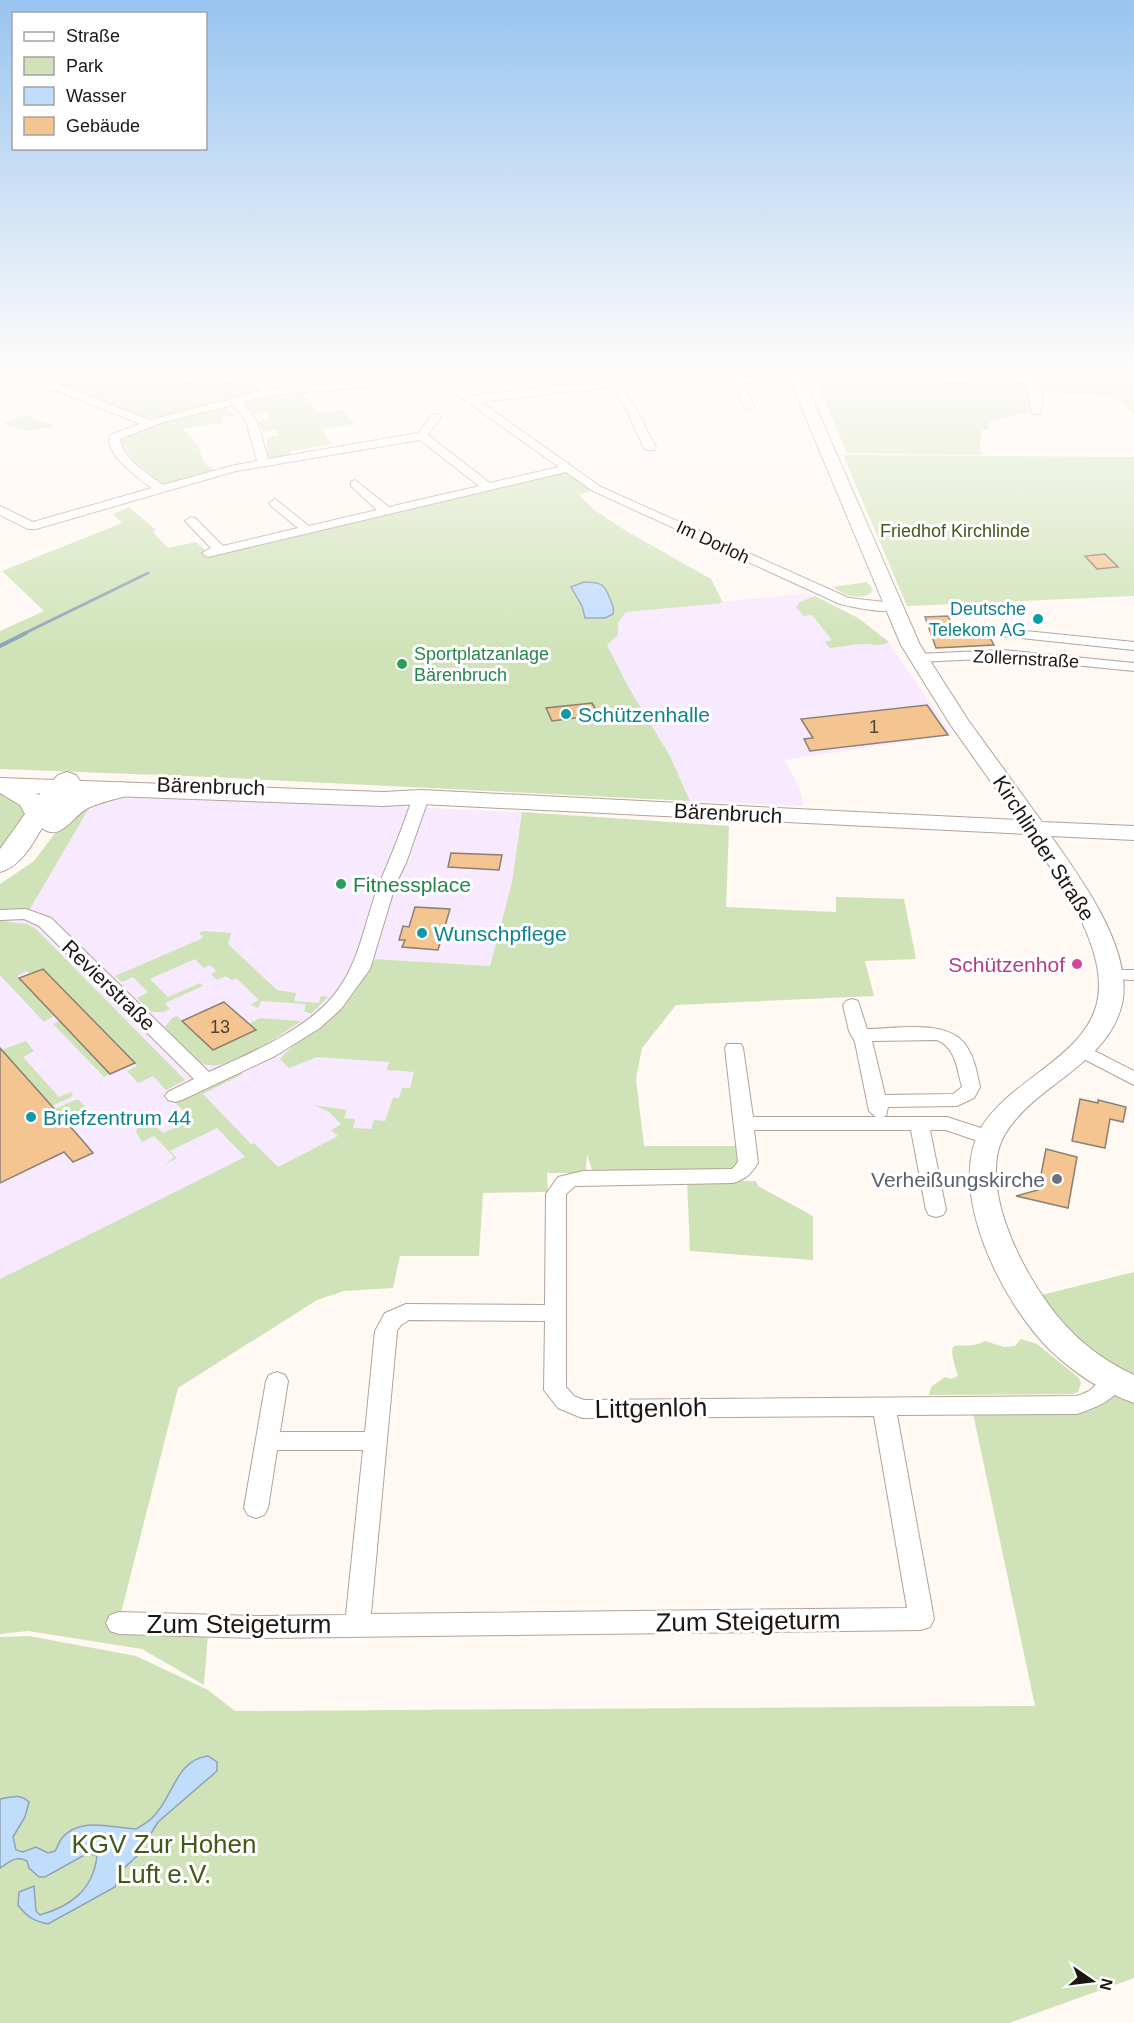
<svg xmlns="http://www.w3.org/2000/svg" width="1134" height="2023" font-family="Helvetica,sans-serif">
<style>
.commercial{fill:#f7eafe}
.green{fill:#d0e3b8}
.water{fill:#c1ddfc;stroke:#90a2b6;stroke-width:1.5}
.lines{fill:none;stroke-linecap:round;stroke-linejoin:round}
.stream-far1{stroke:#90a2b6;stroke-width:3}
.stream{stroke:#90a2b6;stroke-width:4}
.building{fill:#f4c590;stroke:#8c8072;stroke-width:1.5}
.minor-casing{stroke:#b3a398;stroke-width:2}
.secondary-casing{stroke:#b3a398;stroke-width:2}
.trunk-casing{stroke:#b3a398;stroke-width:2}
.minor{fill:#fff;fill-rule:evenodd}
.secondary{fill:#fff;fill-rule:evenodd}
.trunk{fill:#fff;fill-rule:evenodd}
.culture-dot{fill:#0f9aa8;stroke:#fff;stroke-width:2}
.leisure-dot{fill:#2e9e5b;stroke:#fff;stroke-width:2}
.hotel-dot{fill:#d1479c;stroke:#fff;stroke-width:2}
.worship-dot{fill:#6b7280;stroke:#fff;stroke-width:2}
.labels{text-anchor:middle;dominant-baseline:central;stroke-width:6;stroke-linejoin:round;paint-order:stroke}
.far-park-label{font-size:18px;fill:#425918;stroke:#fff}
.far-street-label{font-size:18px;fill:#1d1713;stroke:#fff}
.far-culture-label{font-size:18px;fill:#0d838f;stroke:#fff;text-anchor:end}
.far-leisure-label{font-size:18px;fill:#27864d;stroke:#fff;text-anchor:start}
.number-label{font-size:18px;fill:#534232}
.culture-label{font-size:21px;fill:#0d838f;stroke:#fff;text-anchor:start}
.street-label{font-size:21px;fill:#1d1713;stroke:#fff}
.leisure-label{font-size:21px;fill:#27864d;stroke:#fff;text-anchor:start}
.hotel-label{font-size:21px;fill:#b23c85;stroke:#fff;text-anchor:end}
.worship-label{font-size:21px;fill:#5b616d;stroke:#fff;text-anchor:end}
.near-street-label{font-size:26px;fill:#1d1713;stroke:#fff}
.near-park-label{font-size:26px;fill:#425918;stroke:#fff}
</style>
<rect width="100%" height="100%" fill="#fff8f3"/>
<path class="commercial" d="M806,593L858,618L887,640L952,735L785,760L799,787L804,806L690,801L670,756L629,688L607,645L618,635V623L626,612Z
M158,796L522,812L512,882L490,966L375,959L356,991L331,1019L287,1050L419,1062L408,1098L377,1132L276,1170L0,1279V925L27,913L92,803L120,797Z"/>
<path class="green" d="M62,368H173L168,371L206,386L225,380L238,385L246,383L260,390L154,418H145L41,377Z
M810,368H1134V414L1117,398L1031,391V412L989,422L988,430H981L980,450L983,455L847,453Z
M301,392L320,413L343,410L355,424L321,429L332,444L291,451L290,456L270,458L268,455L266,438L279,435L276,430L263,432L258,421L271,418L266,412L252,414L243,403L278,394Z
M227,406L234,415L222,418L223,423L183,429L198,446L204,462L216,472L166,485L161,483L135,461L119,440L158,424Z
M26,415L55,426L28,431L2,424Z
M843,455L1134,457V596L907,606Z
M566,469L597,489L579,495L594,510L628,532L711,579L723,603L626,612L618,623V635L607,645L629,688L670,756L690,801L211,777L0,769V631L44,611L2,571L122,523L113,514L129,507L156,530L153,532L168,548L196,542L208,553Z
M867,582L873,589L871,593C859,601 844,595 833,587Z
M815,596L858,618L889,642C875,649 873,642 863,644C855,644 841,647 830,648L825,642L832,640L812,615L804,616L796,607L800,602Z
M0,791L10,793L28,814L0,858Z
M92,803L27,914L7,922L27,924L36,929L185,1080L166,1090L153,1076L138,1083L127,1071L137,1066L43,969L30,974L26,971L17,976L54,1016L44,1022L0,975V884L34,861L71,812Z
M522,812L729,826L726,907L836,912V897L904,899L916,959L865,961L874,996L676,1005L642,1048L636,1079L644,1146H739V1163L729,1171L593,1173L587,1154L586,1169L584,1173H547L548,1192L483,1193L479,1256H400L393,1288L344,1291L317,1300L178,1388L120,1617L209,1621L204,1685L142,1649L28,1631L0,1634V1279L245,1157L217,1128L170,1151L177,1158L164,1165L174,1157L154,1136L142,1142L136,1132L138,1125L142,1126L149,1119L163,1133L191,1120L176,1103L241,1072L243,1074L203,1094L251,1144L254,1143L278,1167L338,1136L331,1130L341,1124L329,1112L314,1105L347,1110L344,1118L355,1119L353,1128L371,1129L374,1120L385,1121L393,1098H399L402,1088H410L414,1072L387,1070L389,1062L317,1057L289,1068L280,1059C294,1041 315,1034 331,1019C350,1003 362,981 375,959L490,966L512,882Z
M204,931L231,933L228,944L277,990L296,993L294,1001L319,1003L321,996L328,997L311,1014L304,1011L306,1004L261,1001L258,1008L250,1005L259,1000L236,978L232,980L226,976L217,980L211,974L217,971L210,965L204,968L195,959L150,979L168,997L200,983L203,986L165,1003L170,1009L163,1012H151L137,998L148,992L133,977L122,982L115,976L203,938L199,933Z
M177,1016L213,1050L255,1031L248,1024L260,1018L301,1021C283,1034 222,1076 202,1063C188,1055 176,1038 165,1027L172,1018Z
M62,1020V1023L110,1074L104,1077L53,1024Z
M26,1041L34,1051L23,1057L59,1097L71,1092L73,1095L71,1097L52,1106L1,1050Z
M75,1100H79L90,1112L88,1116L68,1125L55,1109Z
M687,1181H756L758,1186L813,1216V1260L690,1251Z
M1134,1272V1978L1009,2023H0V1637L29,1636L136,1656L208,1690L235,1711L1035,1706L971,1404L1077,1405L1115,1382L1025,1299Z
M1021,1339L1037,1344L1079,1378L1081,1383L1078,1392L1073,1394L929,1395L931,1387L945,1377L951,1379L958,1376C943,1328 959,1355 985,1341L1004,1347L1015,1346Z"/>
<path class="water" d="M584,582C601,582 605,584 610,599C613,606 614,608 613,614L605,618H585L582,606L571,587Z
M208,1756L217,1762V1771L158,1822L137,1856L122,1870L115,1887L48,1924C34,1921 27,1917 18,1905L19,1892L34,1886L36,1911L40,1915C71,1906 93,1890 97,1856L88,1853L45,1877H39L29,1868L27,1861C15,1855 10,1862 0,1868V1799C10,1797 21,1793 29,1802L25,1817L13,1837L16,1850L23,1852L36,1847L48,1853L55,1851C58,1847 59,1841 62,1838C80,1816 112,1828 136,1829C141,1826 148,1822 152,1818C173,1799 175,1760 208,1756Z"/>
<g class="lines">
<path class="stream-far1" d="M23,634L148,573"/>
<path class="stream" d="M0,646L26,633"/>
</g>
<path class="building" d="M1105,554L1118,567L1097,569L1085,556Z
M948,616L954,629L987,632L994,645L936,648L925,617Z
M592,703L599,715L552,721L546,708Z
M927,705L948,735L810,751L804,739L813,738L801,719Z
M451,853L477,854L502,855L499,870L448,867Z
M415,907L450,909L438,950L402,947L405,940H399L403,926L409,927Z
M43,969L91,1018L135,1063L110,1074L19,978Z
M224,1002L256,1030L213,1050L182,1021Z
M0,1048L83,1141L93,1153L73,1162L64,1152L0,1183Z
M1080,1099L1098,1103V1100L1126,1107L1123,1122L1110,1119L1105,1148L1072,1141Z
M1046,1149L1077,1157L1068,1208L1016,1196L1038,1190Z"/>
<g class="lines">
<defs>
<path id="minor" d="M0,368L26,374L44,368H60L37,377L150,420L262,391L220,368C238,368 258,376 272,389L430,376L421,368H433L473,396L534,388L618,382L635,407L656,448L654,450H646L644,448L625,407L611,387L481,402L601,487L849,598L893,603L900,607C889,616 854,607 840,604L593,491L566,472L208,557L202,553L211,548L185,521L191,517L195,518L223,546L298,528L271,506L269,503L275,499L309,526L377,510L351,486V482L355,480L389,507L479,486L420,440L236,471L36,529H28L0,515V506L33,522L152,488C138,478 104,454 110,435L140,424L55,390L0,372ZM438,381L559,467L490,483L428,435L441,417L436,414L432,415L418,433L268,459L257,421L243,402L270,395ZM233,405L246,421L257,461L231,466L163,485C148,474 123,459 120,439L163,422Z
M728,368H738L742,377L796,376L801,379L796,382L744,383L754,407L749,410L744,407Z
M942,368H970L949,373C961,378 972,368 986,368C974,380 955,386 939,376L938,374Z
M1008,368C1032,368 1049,391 1040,414H1032L1027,386Z
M1006,629L1134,642V650L1001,636L999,633L1001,630Z
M1003,650L1134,663V671L1003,658L918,662L911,658L918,654Z
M421,792L429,797L406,863L396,883L370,969L341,1009L320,1028L275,1056L182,1100L175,1102L168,1100L165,1096L168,1092L194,1079L39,926L24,919L0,920V910L26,909L51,918L209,1072C250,1053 295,1035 327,1003C360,969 363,924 380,882C392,854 403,826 413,797Z
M1111,970H1134V980L1105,979L1102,975L1105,971Z
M852,999L858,1001L867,1029C896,1029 950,1018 967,1047C975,1059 977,1074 980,1087L974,1098L957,1106L888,1107L886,1116L882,1117H947L996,1133L999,1138L996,1143L989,1145L946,1130H930L946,1210L943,1215L936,1217L929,1215L926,1210L911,1130H754L758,1163C751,1174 746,1179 733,1183L575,1186L566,1194V1387L574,1396L584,1400L1077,1396C1081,1394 1087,1393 1090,1390C1102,1381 1106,1368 1123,1374L1126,1380C1115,1400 1098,1407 1077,1414L897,1415L934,1619L930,1627L921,1630L260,1638L119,1634L110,1631L106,1623L110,1615L119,1612L260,1616L346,1615L363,1450H277L268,1508L264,1515L256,1518L248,1515L244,1508L266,1381L269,1375L277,1372L285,1375L288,1381L280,1432H365L375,1331L385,1313L406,1304L545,1305L546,1194L558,1177L583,1171L732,1169L738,1162L725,1048L727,1044H741L743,1048L753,1117H876L869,1111L855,1042L849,1031L843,1005L846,1001ZM937,1040C956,1048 957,1069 962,1087L953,1094L885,1095L872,1041ZM409,1320L545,1321L544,1390L558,1408L582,1418L874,1416L907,1608L371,1614L397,1331L401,1325Z
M1081,1044L1134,1071V1085L1074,1054L1072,1050L1074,1046Z"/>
<path id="secondary" d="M785,368H799L920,645L968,720L1042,822L1134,826V840L1051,836C1080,877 1134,950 1122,1004C1107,1066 1036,1083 1005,1134C973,1188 1032,1293 1071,1331C1089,1350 1111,1364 1134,1375V1403C1103,1392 1073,1372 1050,1350C1003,1304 945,1191 981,1128C1009,1080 1084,1058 1097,1003C1110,949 1057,877 1028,834L421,804L383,806L0,792V778L383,792L421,790L1018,820L950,724L901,645Z"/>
<path id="trunk" d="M67,772L76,775L84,787L81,794L120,782L129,785L133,790L129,795C116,799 101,802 88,808C73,815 61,843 42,828C32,845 20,867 0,872V849L25,814L20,805L0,793V778L12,780L39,795L58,775Z"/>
</defs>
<use href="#minor" class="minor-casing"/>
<use href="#secondary" class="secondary-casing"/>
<use href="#trunk" class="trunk-casing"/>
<use href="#minor" class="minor"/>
<use href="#secondary" class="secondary"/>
<use href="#trunk" class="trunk"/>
</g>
<linearGradient id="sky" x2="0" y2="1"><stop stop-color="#98c4f0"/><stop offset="0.57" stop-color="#fffcfa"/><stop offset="1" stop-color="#fffcfa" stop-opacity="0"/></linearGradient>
<rect width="1134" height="651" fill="url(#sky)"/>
<g class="culture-dot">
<circle cx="1038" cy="619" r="6"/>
<circle cx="566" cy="714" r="6"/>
<circle cx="422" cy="933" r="6"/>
<circle cx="31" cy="1117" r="6"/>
</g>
<g class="leisure-dot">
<circle cx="402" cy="664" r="6"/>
<circle cx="341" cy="884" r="6"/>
</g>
<circle class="hotel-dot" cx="1077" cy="964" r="6"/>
<circle class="worship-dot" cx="1057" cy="1179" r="6"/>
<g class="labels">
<g class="far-park-label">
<text x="955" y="531">Friedhof Kirchlinde</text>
</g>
<g class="far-street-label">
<text transform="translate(713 542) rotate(25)">Im Dorloh</text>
<text transform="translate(1026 659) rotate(3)">Zollernstraße</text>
</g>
<g class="far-culture-label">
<text x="1026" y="609">Deutsche<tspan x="1026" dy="21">Telekom AG</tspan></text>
</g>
<g class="far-leisure-label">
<text x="414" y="654">Sportplatzanlage<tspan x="414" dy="21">Bärenbruch</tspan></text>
</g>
<g class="number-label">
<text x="874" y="727">1</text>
<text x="220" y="1027">13</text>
</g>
<g class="culture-label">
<text x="578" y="714">Schützenhalle</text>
<text x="434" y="933">Wunschpflege</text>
<text x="43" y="1117">Briefzentrum 44</text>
</g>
<g class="street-label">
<text transform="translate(211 786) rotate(2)">Bärenbruch</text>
<text transform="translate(728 813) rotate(3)">Bärenbruch</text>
<text transform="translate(1044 848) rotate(57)">Kirchlinder Straße</text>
<text transform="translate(109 985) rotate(44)">Revierstraße</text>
</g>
<g class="leisure-label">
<text x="353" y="884">Fitnessplace</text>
</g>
<g class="hotel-label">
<text x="1065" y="964">Schützenhof</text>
</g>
<g class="worship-label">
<text x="1045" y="1179">Verheißungskirche</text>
</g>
<g class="near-street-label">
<text transform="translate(651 1408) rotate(-1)">Littgenloh</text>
<text transform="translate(748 1621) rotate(-1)">Zum Steigeturm</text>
<text x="239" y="1624">Zum Steigeturm</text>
</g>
<g class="near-park-label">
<text x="164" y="1844">KGV Zur Hohen<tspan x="164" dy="30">Luft e.V.</tspan></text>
</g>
</g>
<rect x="12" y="12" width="195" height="138" fill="#ffffff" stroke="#a5a2a1" stroke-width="1.5"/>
<rect x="24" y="32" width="30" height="9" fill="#ffffff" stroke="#a5a2a1" stroke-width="1.5"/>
<text x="66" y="42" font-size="18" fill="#1d1713">Straße</text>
<rect x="24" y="57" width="30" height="18" fill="#d0e3b8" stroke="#a5a2a1" stroke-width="1.5"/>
<text x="66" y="72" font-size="18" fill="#1d1713">Park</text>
<rect x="24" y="87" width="30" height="18" fill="#c1ddfc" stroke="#a5a2a1" stroke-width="1.5"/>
<text x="66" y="102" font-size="18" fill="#1d1713">Wasser</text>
<rect x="24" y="117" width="30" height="18" fill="#f4c590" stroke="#a5a2a1" stroke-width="1.5"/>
<text x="66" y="132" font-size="18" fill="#1d1713">Gebäude</text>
<g transform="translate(1092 1981) rotate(104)" stroke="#ffffff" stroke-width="4.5" paint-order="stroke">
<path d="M0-4.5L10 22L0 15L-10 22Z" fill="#1d1713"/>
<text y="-9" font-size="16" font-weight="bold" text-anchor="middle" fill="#1d1713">N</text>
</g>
</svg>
